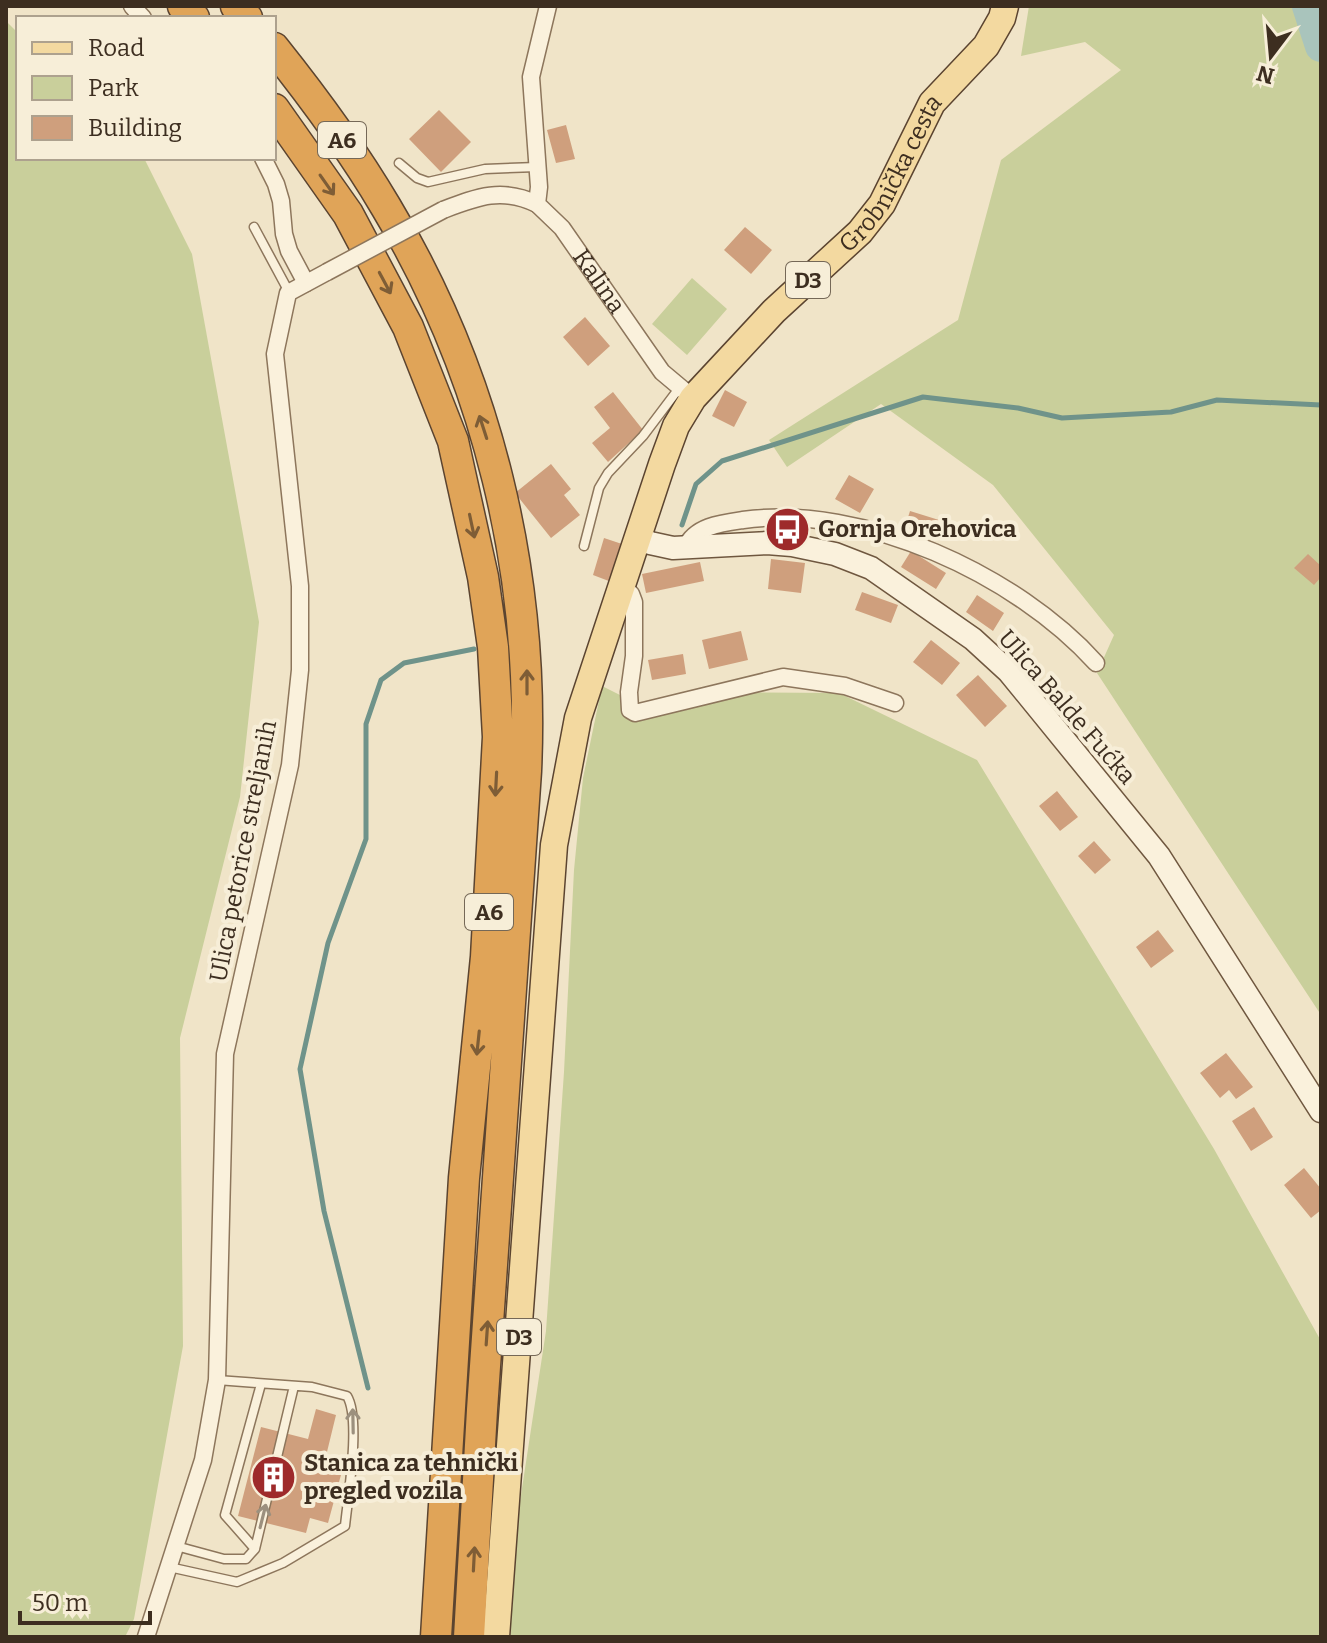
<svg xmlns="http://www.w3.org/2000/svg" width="1327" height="1643" font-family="Bitter,serif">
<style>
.green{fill:#c9cf9b}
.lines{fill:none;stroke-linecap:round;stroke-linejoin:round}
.stream{stroke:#6f938a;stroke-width:5}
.river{stroke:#a9c4bc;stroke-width:32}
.building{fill:#cf9f7d}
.service-casing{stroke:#8d765c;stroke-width:11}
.minor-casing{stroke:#8d765c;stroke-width:19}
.secondary-casing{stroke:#6f573f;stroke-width:25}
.primary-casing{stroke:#5b4430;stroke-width:29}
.motorway-casing{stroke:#5b4430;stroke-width:33}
.service{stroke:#faf1dc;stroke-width:8}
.minor{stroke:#faf1dc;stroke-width:16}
.secondary{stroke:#faf1dc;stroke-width:22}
.primary{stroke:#f3d9a0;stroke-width:26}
.motorway{stroke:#e0a458;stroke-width:30}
.minor-bridge-casing{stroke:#8d765c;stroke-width:19;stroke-linecap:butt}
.minor-bridge{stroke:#faf1dc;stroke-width:16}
.oneway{stroke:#7e5d36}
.oneway2{stroke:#9c907e}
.labels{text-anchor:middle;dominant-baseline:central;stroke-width:8;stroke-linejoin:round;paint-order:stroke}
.shield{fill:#f7eed8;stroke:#756857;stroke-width:2}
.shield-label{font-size:22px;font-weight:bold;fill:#3d2e20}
.street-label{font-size:24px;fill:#3d2e20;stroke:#f7eed8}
.poi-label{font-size:24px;font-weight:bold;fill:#3d2e20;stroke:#f7eed8;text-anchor:start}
</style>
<rect width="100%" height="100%" fill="#f0e4c8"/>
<path class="green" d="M1029,6H1321V1015L1097,673L1114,635L993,485L881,404L787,467L769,440L958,320L1001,160L1121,70L1085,42L1021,56Z
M6,21L18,33V158H144L192,254L259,622L240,797L180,1038L183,1346L134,1619L125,1637H6Z
M692,278L727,309L687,355L652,324Z
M602,686L636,703L714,692L839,693L977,760L1214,1149L1321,1341V1637H510L519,1508L546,1331L564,1072L574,870L583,778Z"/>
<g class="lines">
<path class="stream" d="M682,525L696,484L722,461L923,397L1018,408L1062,418L1171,412L1217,400L1321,405
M368,1388L324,1211L300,1069L328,943L366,839V724L381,680L404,663L474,649"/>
<path class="river" d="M1308,6L1321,46"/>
</g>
<path class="building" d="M439,110L471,142L441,172L409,139Z
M566,125L575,159L556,163L547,130Z
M745,227L772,250L751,274L724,250Z
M585,317L610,346L588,366L563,337Z
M725,390L747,402L734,427L712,416Z
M613,392L643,430L608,462L592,443L610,428L594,407Z
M551,464L571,489L564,495L580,515L551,538L515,493Z
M849,475L874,489L860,513L835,499Z
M910,511L939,520L933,536L905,527Z
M604,538L625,545L614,583L593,575Z
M911,551L946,573L936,589L901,567Z
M1308,554L1321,566V577L1314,585L1294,568Z
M771,559L805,563L801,593L768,589Z
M700,562L704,581L646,593L642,574Z
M862,592L898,605L891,623L855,610Z
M977,595L1004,613L993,631L966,612Z
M741,631L748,660L709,669L702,640Z
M931,640L960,663L942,685L913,662Z
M683,654L686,674L652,680L648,660Z
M978,675L1007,706L985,727L956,695Z
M1057,791L1078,817L1060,831L1039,806Z
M1094,841L1111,860L1095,874L1078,856Z
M1158,930L1174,951L1151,968L1136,947Z
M1226,1053L1253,1087L1236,1099L1229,1090L1220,1098L1200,1073Z
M1254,1107L1273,1137L1251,1151L1232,1121Z
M1304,1168L1321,1189V1210L1311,1218L1284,1185Z
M316,1409L336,1415L326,1456L345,1460L328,1523L310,1518L306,1533L238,1516L261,1427L308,1439Z"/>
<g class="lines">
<defs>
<path id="service" d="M399,163L417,178L428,182L485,169L537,167
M254,227L289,292
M584,546L599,488L608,473L643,436L680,387
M261,1384L225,1515L255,1549L294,1386
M176,1546L224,1559H246L255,1549
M169,1567L237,1582L283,1563L345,1526C348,1496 361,1419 347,1396L312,1387L217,1380"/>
<g id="minor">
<path d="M132,6L143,18"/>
<path id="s1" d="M548,6L531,77L539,187L537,204L562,228L662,372L693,398"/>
<path d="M263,158L276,184L281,201L284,234L289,251L306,283"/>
<path d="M443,210C477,197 502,187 537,204"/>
<path d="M686,547C695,526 722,523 743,520C862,503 1017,575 1096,663"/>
<path d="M622,586L631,594L634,602V656L629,692L630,710L635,713L783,677L845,686L895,703"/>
<path d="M146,1637L203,1460L217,1380L225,1054L290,765L300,670V586L275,354L288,293L327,272"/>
</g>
<path id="secondary" d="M638,536L650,543L673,548L767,543L792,545L835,554L871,568L973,639L1009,672L1159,856L1321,1111"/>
<g id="primary">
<path id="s2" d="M496,1637L554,845L578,718L662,464L676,426L693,398L774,311L860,232L882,204L932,103L986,46L1002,18L1005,6"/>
</g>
<path id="motorway" d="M183,6L194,18
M236,6L247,18
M274,48C314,98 353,151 386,207C488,377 535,574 526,771L482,1410L469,1637
M274,109L348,214L408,327L453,441L483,577L493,647L498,737L486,957L464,1178L436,1637"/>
</defs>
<use href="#service" class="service-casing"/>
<use href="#minor" class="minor-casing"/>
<use href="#secondary" class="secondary-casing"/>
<use href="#primary" class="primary-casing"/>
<use href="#motorway" class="motorway-casing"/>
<use href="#service" class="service"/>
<use href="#minor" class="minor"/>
<use href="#secondary" class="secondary"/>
<use href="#primary" class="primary"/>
<use href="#motorway" class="motorway"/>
<defs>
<path id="minor-bridge" d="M327,272L443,210"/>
</defs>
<use href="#minor-bridge" class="minor-bridge-casing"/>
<use href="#minor-bridge" class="minor-bridge"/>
</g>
<defs><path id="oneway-shaft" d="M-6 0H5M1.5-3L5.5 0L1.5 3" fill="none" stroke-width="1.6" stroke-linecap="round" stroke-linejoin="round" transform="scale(2)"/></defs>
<g class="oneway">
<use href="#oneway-shaft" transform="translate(327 185) rotate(55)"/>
<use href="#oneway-shaft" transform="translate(385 283) rotate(62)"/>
<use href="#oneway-shaft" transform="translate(483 427) rotate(-108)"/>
<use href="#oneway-shaft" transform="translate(472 526) rotate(78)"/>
<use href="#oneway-shaft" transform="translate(527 682) rotate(-90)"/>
<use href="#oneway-shaft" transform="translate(496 784) rotate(93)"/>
<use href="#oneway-shaft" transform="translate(478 1043) rotate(96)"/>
<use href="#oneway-shaft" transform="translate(487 1333) rotate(-86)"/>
<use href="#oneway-shaft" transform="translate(474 1559) rotate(-87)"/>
</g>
<g class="oneway2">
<use href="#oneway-shaft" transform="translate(353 1421) rotate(-91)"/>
<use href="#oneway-shaft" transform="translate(263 1516) rotate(-76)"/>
</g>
<defs>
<symbol id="bus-disc" viewBox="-11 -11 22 22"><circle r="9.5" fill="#9e2a2b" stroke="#f7eed8"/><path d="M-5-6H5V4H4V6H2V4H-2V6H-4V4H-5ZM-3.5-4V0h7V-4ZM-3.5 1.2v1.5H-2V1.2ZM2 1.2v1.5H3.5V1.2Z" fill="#fff"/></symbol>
<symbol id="building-disc" viewBox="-11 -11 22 22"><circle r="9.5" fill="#9e2a2b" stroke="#f7eed8"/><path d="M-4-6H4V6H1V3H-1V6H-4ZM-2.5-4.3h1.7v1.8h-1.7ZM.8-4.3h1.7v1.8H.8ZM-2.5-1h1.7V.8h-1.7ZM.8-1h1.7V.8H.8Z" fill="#fff"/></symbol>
</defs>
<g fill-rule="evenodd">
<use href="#bus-disc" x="762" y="504" width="51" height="51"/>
<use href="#building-disc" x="248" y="1452" width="51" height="51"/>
</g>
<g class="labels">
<g class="shield">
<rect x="318" y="122" width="48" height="36" rx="6"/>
<rect x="786" y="262" width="44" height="36" rx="6"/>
<rect x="465" y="894" width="48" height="36" rx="6"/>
<rect x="497" y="1319" width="44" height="36" rx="6"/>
</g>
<g class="shield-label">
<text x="342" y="140">A6</text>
<text x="808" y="280">D3</text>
<text x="489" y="912">A6</text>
<text x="519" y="1337">D3</text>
</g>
<g class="street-label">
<text stroke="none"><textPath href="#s2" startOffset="1566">Grobnička cesta</textPath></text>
<text stroke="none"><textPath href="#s1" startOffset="300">Kalina</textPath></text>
<text transform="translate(1067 707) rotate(49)">Ulica Balde Fućka</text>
<text transform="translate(243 851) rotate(-79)">Ulica petorice streljanih</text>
</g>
<g class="poi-label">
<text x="818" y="529">Gornja Orehovica</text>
<text x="304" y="1463">Stanica za tehnički<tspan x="304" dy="28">pregled vozila</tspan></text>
</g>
</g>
<rect width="1327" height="1643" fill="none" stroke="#3d2e20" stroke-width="16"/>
<rect x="16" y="16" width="260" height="144" fill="#f7eed8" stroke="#ada18e" stroke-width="2"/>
<rect x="32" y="42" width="40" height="12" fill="#f3d9a0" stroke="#ada18e" stroke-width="2"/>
<text x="88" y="56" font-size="24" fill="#3d2e20">Road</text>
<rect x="32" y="76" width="40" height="24" fill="#c9cf9b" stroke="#ada18e" stroke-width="2"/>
<text x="88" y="96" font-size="24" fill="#3d2e20">Park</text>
<rect x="32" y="116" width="40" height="24" fill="#cf9f7d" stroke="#ada18e" stroke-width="2"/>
<text x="88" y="136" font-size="24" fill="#3d2e20">Building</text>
<g transform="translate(1271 56) rotate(196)" stroke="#f7eed8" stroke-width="6" paint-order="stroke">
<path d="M0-6L14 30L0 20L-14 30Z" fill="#3d2e20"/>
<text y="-12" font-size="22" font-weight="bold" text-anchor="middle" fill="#3d2e20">N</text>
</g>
<path d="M20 1611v12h130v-12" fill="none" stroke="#3d2e20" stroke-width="4"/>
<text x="32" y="1611" font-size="24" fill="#3d2e20" stroke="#f7eed8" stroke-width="6" paint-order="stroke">50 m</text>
</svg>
